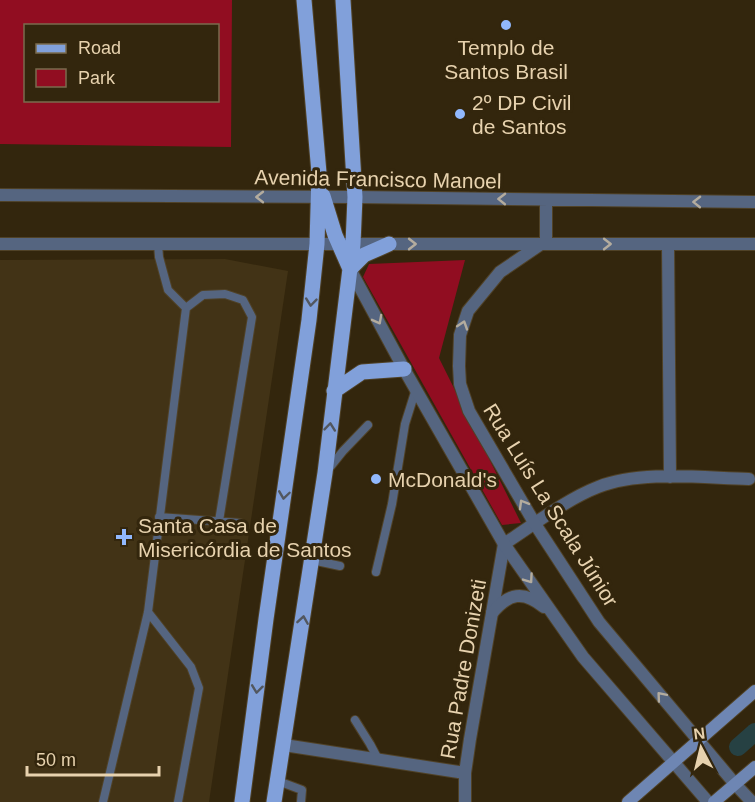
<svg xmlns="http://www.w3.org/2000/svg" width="755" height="802" font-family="Helvetica,sans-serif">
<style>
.built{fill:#423316}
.green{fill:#910d21;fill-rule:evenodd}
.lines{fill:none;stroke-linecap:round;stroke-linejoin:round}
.canal{stroke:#264143;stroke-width:18}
.service-casing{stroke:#504227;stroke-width:10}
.minor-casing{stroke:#504227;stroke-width:14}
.tertiary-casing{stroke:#504227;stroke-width:14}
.secondary-casing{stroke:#504227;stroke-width:14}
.primary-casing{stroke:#504227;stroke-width:17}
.service{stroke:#556580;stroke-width:8}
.minor{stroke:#556580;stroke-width:12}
.tertiary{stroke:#556580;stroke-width:12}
.secondary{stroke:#6e86b3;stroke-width:12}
.primary{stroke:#81a0da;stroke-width:15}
.oneway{stroke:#b4ac9e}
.oneway2{stroke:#52575f}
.poi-dot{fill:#91b8fd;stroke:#33260d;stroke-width:2}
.labels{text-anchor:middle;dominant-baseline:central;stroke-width:6;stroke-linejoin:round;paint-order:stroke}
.poi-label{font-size:21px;fill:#e7d2ae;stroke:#33260d;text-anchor:start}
.street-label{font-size:21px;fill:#e7d2ae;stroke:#33260d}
</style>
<rect width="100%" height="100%" fill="#33260d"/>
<path class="built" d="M225,259L288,271L209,802H0V260Z"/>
<path class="green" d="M0,0H232L231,147L0,144ZM26,26H218V100H26Z
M465,260L439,358L521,523L502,525L363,277L369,264Z"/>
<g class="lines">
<path class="canal" d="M738,747L755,732"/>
<defs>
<path id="service" d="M158,244L159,257L168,290L186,308
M327,471L343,451L368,425
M159,517L240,523
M312,560L340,566
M376,572L392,504L405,424L416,389
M148,612L191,667L199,688L178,802
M355,720L370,744L378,759
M278,781L302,790L301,802
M103,802L148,612L186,308L203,295L225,294L243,300L252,317L219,521"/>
<path id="minor" d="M668,244L670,477
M284,745L465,773
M465,802V773L470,739L504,544C533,525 567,499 598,487C641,470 703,478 749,479"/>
<path id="tertiary" d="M0,195L355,197L755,202
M0,244H755
M541,244L500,272L468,311L460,335L459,366L460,384L469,411L535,524L599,622L735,784L752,802
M546,244V200
M350,269L404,369L504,544L583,657L708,802
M492,613C509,593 523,590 544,607"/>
<path id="secondary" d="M628,802L755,691
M714,802L755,767"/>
<path id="primary" d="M323,196L335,235L350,269
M350,269L364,255L389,244
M334,391L362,372L404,369
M242,802L266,619L309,320L317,244L319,173L304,0
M274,802L325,473L353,244L355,197L343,0"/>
</defs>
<use href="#service" class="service-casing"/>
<use href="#minor" class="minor-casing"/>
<use href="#tertiary" class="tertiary-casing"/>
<use href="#secondary" class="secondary-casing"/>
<use href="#primary" class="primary-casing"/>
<use href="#service" class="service"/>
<use href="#minor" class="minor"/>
<use href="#tertiary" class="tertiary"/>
<use href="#secondary" class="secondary"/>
<use href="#primary" class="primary"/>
</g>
<defs><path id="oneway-chevron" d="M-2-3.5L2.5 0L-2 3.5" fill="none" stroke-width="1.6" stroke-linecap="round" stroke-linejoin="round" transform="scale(1.5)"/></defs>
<g class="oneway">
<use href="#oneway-chevron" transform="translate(260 197) rotate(-180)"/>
<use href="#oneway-chevron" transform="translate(502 199) rotate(-179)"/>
<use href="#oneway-chevron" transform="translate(697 202) rotate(-179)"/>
<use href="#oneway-chevron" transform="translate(412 244)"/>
<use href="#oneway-chevron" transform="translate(607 244)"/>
<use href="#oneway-chevron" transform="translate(378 320) rotate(62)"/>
<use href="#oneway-chevron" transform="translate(463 325) rotate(-72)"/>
<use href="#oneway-chevron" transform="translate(523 504) rotate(-120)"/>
<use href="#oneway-chevron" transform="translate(529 579) rotate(55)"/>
<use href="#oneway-chevron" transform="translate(661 696) rotate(-130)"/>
</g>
<g class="oneway2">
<use href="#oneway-chevron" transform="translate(311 302) rotate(96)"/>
<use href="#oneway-chevron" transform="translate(330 427) rotate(-84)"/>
<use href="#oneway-chevron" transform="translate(284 495) rotate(98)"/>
<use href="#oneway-chevron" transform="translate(303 620) rotate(-81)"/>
<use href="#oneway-chevron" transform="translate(257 689) rotate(97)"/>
</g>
<g class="poi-dot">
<circle cx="506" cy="25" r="6"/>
<circle cx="460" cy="114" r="6"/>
<circle cx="376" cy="479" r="6"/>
<path d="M121 528h6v6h6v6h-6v6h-6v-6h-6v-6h6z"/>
</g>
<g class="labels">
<g class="poi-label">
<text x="506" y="47" text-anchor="middle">Templo de<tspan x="506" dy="24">Santos Brasil</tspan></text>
<text x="472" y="102">2º DP Civil<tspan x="472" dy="24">de Santos</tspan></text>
<text x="388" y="479">McDonald's</text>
<text x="138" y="525">Santa Casa de<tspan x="138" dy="24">Misericórdia de Santos</tspan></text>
</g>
<g class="street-label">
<text transform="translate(378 179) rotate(1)">Avenida Francisco Manoel</text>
<text transform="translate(551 505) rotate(58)">Rua Luís La Scala Júnior</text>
<text transform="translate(463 669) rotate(-80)">Rua Padre Donizeti</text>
</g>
</g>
<rect x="24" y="24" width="195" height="78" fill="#33260d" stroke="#7b6b4d" stroke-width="1.5"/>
<rect x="36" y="44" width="30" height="9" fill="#81a0da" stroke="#7b6b4d" stroke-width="1.5"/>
<text x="78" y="54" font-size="18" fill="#e7d2ae">Road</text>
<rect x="36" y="69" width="30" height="18" fill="#910d21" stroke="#7b6b4d" stroke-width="1.5"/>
<text x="78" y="84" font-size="18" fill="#e7d2ae">Park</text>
<g transform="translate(701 748) rotate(353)" stroke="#33260d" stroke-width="4.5" paint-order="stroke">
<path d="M0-4.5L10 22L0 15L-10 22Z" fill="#e7d2ae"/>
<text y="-9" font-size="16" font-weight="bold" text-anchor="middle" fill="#e7d2ae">N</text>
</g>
<path d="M27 766v9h132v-9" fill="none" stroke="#e7d2ae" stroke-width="3"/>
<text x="36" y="766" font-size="18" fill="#e7d2ae" stroke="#33260d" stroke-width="4.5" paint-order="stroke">50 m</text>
</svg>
